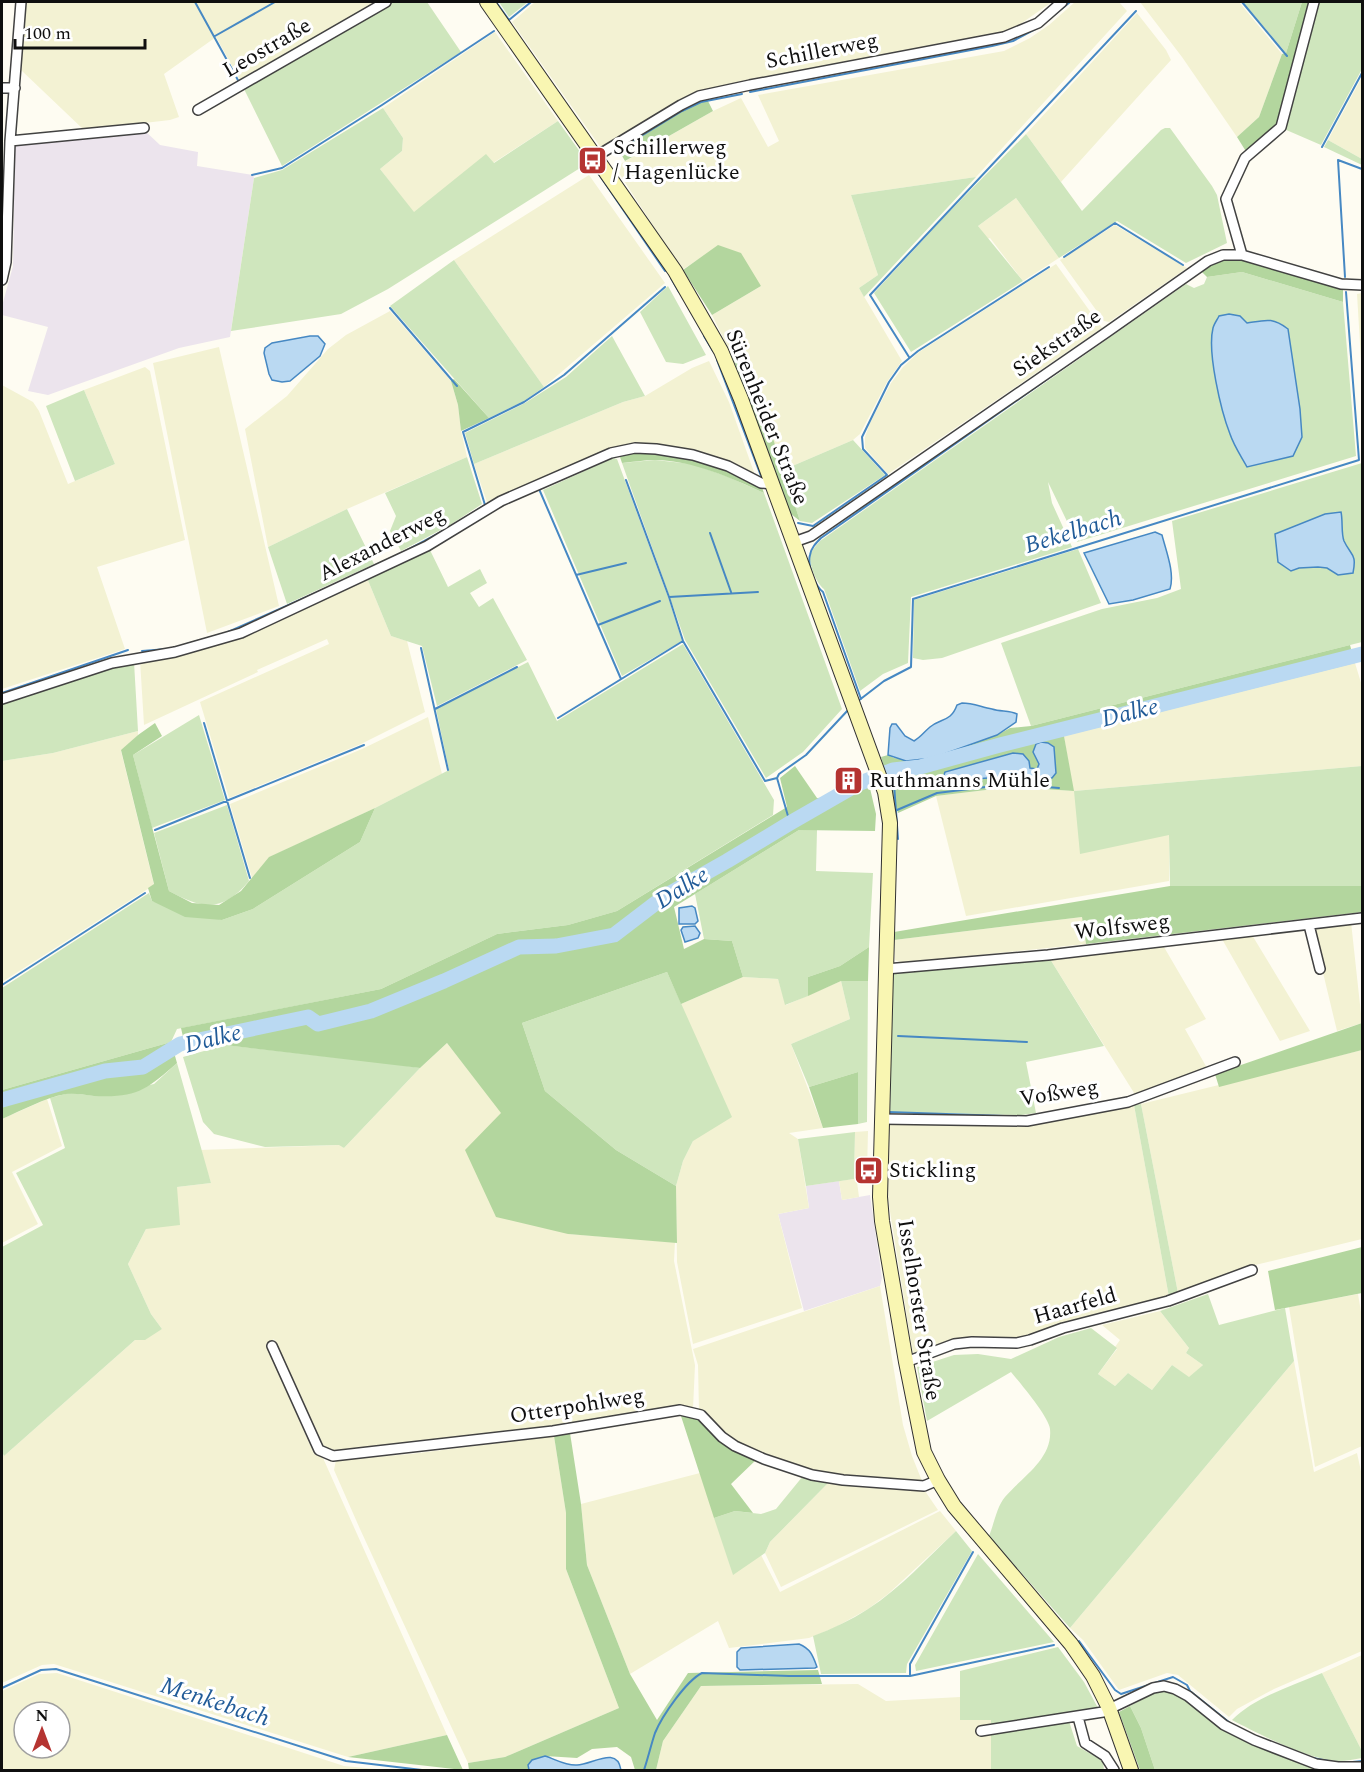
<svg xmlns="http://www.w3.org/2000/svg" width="1364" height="1772" font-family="Spectral,serif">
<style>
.industrial{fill:#ece4ed}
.farmland{fill:#f3f2d3;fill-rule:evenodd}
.green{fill:#cfe6bd}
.forest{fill:#b3d69e}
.water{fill:#bad9f2;stroke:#4688c3;stroke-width:1.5}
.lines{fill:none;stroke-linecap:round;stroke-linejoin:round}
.stream{stroke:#4688c3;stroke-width:2}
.river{stroke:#bad9f2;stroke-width:15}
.street-casing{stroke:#424242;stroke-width:12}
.secondary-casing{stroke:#313131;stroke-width:16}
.street{stroke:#fff;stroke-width:9}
.secondary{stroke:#f9f6b2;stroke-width:14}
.labels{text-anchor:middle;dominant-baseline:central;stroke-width:6;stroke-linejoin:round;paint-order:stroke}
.street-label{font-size:22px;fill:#0f0f0f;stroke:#fff}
.poi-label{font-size:22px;fill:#0f0f0f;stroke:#fff;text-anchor:start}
.water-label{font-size:24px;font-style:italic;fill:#215b98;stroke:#fff}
</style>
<rect width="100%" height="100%" fill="#fefcf2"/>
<path class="industrial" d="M143,129L160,145L198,152L197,166L253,175L254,178L230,337L179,348L48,395L28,391L48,327L2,315V306L13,266L15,143Z
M839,1181L842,1200L870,1195L882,1278L880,1286L804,1311L778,1214L809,1208L806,1186Z"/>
<path class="farmland" d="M26,2H379L241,82L216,37L164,74L179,117L170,120L84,130L21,70Z
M535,2H1052L1019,25L1002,33L741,81L699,92L678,101L601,148L512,22Z
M1075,2H1119L1127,11L976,177L851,195L878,275L859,288L902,361L887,382L860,434L853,440L783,470L744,350L732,356L712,315L761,286L719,246L682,270L615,167L713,111L741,98L768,147L779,141L758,95L1004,51L1030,38L1049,25Z
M1140,2H1239L1282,54L1259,117L1237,137L1182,57Z
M1137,13L1166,50L1171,60L1061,182L1026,134Z
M495,32L558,121L493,163L486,155L414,213L380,169L402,151L403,138L383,108Z
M1362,77V159L1328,140Z
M589,175L665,283L544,387L454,260Z
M1016,198L1059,258L1023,281L990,238L987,239L978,226Z
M1115,225L1187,268L1109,322L1104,321L1060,260Z
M1056,264L1102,328L888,474L865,448V437L870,423L891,383L903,367L919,352Z
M1362,293V377L1357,294Z
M390,311L451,381L458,405L461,431L467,457L347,509L268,547L245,429L287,396L328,349L346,335Z
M219,347L279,606L207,633L153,363Z
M709,361L729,402L755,475L610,450L559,471L488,505L474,464L623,402L645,396L692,368Z
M145,367L150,371L185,540L97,567L125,649L2,689V385L33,402L39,411L68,484L115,464L84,390Z
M367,578L391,636L407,641L425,712L361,744L229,798L200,702L329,644L327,639L257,670L258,672L144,725L140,660L176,655Z
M1355,663L1362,686V766L1074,791L1169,835V881L966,916L936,796L1011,787L1073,791L1064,736Z
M428,717L442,774L375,808L270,857L252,878L230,804L362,749Z
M138,731V735L121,751L154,885L2,982V761L53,753Z
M1082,917L1086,944L903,963L895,960L894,940Z
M1351,922L1362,1023L1337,1031L1312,927Z
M1252,935L1310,1031L1280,1041L1222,939Z
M1164,947L1206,1019L1185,1029L1207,1068L1136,1096L1050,959Z
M743,977L778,979L786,1005L841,981L850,1019L791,1044L823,1128L789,1133L798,1139L809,1208L778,1214L802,1308L693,1344L677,1262L676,1186L683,1161L693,1141L681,1004Z
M447,1043L502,1113L568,1234L675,1242L674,1261L695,1365L693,1409L681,1406L565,1424L400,1445L334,1450L325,1449L274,1339L266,1344L314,1454L323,1458L447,1735L348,1757L54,1664L42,1665L2,1683V1453L4,1456L135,1340L162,1329L151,1314L128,1264L146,1229L177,1187L211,1183L200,1150L340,1145L344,1148L420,1068Z
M1362,1050V1239L1251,1266L1178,1293L1141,1104Z
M47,1099L62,1146L12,1172L38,1224L2,1243V1119Z
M1134,1105L1169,1297L1023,1338L913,1355L888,1199V1125L890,1123L1027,1125Z
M868,1131L867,1172H865L864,1181L857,1182L859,1197L842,1200L839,1181L854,1179L855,1132Z
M880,1286L903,1425L912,1456L922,1481L844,1476L815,1472L735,1444L699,1411L698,1365L693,1349Z
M1358,1294L1362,1318V1446L1315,1467L1289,1307Z
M1160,1311L1189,1348L1186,1353L1203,1365L1189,1378L1172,1365L1152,1390L1128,1373L1115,1386L1098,1374L1117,1349L1115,1347L1120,1340L1102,1325Z
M1294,1361L1314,1472L1357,1453L1362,1476V1651L1274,1689L1237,1709L1229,1717L1178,1675L1167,1673L1119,1690L1083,1640L1070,1628Z
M554,1436L566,1513V1569L619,1708L505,1757L468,1763L360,1529L334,1470L336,1460L411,1454Z
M700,1473L733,1574L761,1555L780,1592L940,1511L956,1531L888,1594L868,1609L834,1628L809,1638L729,1648L718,1621L630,1674L587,1565L581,1504Z
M830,1481L925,1491L938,1510L781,1587L765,1553L770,1542Z
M1362,1655V1751L1322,1673Z
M57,1673L344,1766L388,1770H2V1691L39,1674ZM24,1712H60V1748H24Z
M858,1684L886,1701L960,1697V1720H991V1770H656L663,1741L701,1686Z"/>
<path class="green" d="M394,2H427L461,52L282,166L244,89Z
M499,2H528L509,17Z
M1243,2H1302L1286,53Z
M1317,2H1362V69L1321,145L1284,129Z
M383,108L403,138L402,151L380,169L414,212L486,154L494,163L558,121L588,163L388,289L341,314L231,331L254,178L282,170Z
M1165,128H1170L1212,186L1217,195L1227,243L1186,263L1117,221L1059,258L1016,198L978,226L1023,281L911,352L874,293L947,214L1026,134L1082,211L1161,130Z
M1328,140L1362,159V165L1324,147Z
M976,177L864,297L859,288L878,275L851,195Z
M454,260L544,387L524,401L489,418L390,306Z
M1242,272L1343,302L1356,456L1077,542L1048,482L1052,503L1072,547L911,597L908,663L883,674L860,691L824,589C817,584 810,567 810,558C810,551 816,546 820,541L1186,284L1194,288L1204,284L1207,277Z
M668,286L706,355L683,364L666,362L640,312Z
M612,336L645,396L623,402L474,464L465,433L525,403L566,377Z
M84,390L115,464L75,481L46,406Z
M853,440L885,475L812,523L800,521L783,470Z
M467,457L482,504L450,525L401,551L390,531L396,516L385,493Z
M613,458L617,459L668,597L682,641L622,676L543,490Z
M655,460L692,464L726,476L764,493L842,709L803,752L766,778L685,640L622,463Z
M1362,463V642L1031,726L1001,643L1102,609L1157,598L1181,589L1172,521Z
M347,509L374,564L287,604L268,547Z
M429,548L448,587L480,569L487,583L470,593L479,607L493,598L527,660L437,706L422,646L391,636L367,578Z
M1078,549L1101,603L942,658L923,660L913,658L914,600Z
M683,644L774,800L773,815L617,911L568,925L497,934L381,989L177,1029L171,1042L2,1090V988L149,893L152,901L222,920L253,909L360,842L375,808L449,770L436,709L528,662L557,721Z
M134,662L138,731L53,753L2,761V702L112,666Z
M199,715L225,800L152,828L133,755Z
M1362,766V886H1170L1169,835L1080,854L1074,791Z
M227,805L249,881C222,913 202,909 169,891L154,833Z
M799,830H817L816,871L873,873L869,947L840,966L808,977V996L785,1005L778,979L743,977L732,941L704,939L695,894Z
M1050,959L1104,1046L1026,1062L1036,1113L1021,1115L890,1112L893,974Z
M667,972L732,1117L693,1141L683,1161L676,1186L616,1150L545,1091L522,1023Z
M841,981H868L867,1122L858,1124V1072L809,1087L791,1044L850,1019Z
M225,1045L394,1064L420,1068L344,1148L339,1145L265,1147L214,1134L203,1122L183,1057Z
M177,1063L211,1183L177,1187L180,1225L146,1229L128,1264L151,1314L162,1329L145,1340H135L4,1456L2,1452V1247L43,1225L16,1173L65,1148L50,1098L69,1093L96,1096L154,1084Z
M1141,1104L1178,1293L1169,1297L1134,1105Z
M855,1132L854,1179L806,1186L798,1139Z
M1208,1294L1219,1325L1285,1308L1294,1361L1070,1628L989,1536C994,1524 997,1506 1005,1497C1022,1477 1053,1459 1050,1429C1049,1417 1020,1383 1011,1372L927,1421L917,1367L954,1355L978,1354L1011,1359L1059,1337L1091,1328L1117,1348L1098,1374L1115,1386L1128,1373L1152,1390L1172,1365L1189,1377L1203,1365L1186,1353L1189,1348L1160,1311Z
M803,1476L830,1481L770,1542L765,1553L733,1575L714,1518L735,1511L761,1514L776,1509Z
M956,1531L972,1551L907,1664L906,1673L821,1674L813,1636C832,1629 851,1620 868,1609C901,1588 928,1557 956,1531Z
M978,1554L1054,1642L916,1671L915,1665Z
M1058,1647L1084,1682L1098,1708L1090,1712L991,1725V1720H960V1671Z
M1322,1673L1362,1751V1758C1355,1759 1346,1761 1339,1761C1309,1760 1259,1734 1232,1720C1255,1697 1292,1686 1322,1673Z
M1163,1691L1174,1692L1252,1743L1320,1770H1155L1141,1728L1130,1706L1154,1693Z
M1069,1721L1077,1746L1103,1761L1104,1770H991V1732Z"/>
<path class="forest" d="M1302,2H1311L1278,126L1247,153L1237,137L1259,117L1282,54L1286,53Z
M707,99L713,111L625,161L618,149L681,109Z
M718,245L741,253L761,286L712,315L683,270Z
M1239,257L1343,287V302L1242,272L1207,277L1200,270C1212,261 1224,259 1239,257Z
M744,350L800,521L791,514L732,356Z
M454,379L489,418L461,431L458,405L451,381Z
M636,452C681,452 721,466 761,485L764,493C729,477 694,461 655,460C644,460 633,462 622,463L619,454Z
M1350,645L1355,663L1064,736L1074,791L1011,787L936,796L898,813L881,757L888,755L894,758L919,761L997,735L1010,728L1031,726Z
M155,723L162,736L133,755L169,891L192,903L219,905L241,891L269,857L375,808L360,842L253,909L222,920L185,917L152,901L148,888L154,884L121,750L138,735Z
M795,766L817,798L838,797L869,784L876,814L875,831L799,830L674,907L684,949L704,939L732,941L743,977L681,1004L667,972L522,1023L545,1091L616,1150L676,1186L677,1243L568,1234L496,1217L465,1150L501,1113L447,1043L420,1068L225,1045L222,1040L186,1050L181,1028L381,989L497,934L568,925L617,911L787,807L780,778Z
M1170,886H1362V912L1086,944L1082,917L894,940V932Z
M869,947L868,981H841L808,996V977L840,966Z
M1362,1023V1050L1219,1087L1215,1074Z
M171,1042L177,1063C146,1090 137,1098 94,1096C85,1095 75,1093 66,1094C44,1098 23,1110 2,1119V1090Z
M858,1072V1124L823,1128L809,1087Z
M1362,1247V1293L1275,1310L1268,1271Z
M680,1413L700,1419L757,1459L731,1484L753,1513L735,1511L714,1518Z
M570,1433L581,1504L587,1565L630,1674L657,1720L688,1673L818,1670L822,1684L701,1686L663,1741L656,1770H635L631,1757L617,1747L592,1749L577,1758L545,1756L528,1764L529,1770H469L468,1763L505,1757L619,1708L566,1569V1513L554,1436Z
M1130,1706L1141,1728L1155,1770H1140L1119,1712Z
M447,1735L463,1770L348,1757Z"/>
<path class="water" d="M1229,314L1240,316L1247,323C1266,320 1272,317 1288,329L1300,409L1302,437L1293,456L1247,467C1241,456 1234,446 1230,434C1221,411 1207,352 1213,328C1214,324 1217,320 1219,316Z
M310,336H318L325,344L320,356L290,381L282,382L272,380L269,374L264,353L265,348L272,343Z
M1341,512C1343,521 1341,533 1344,541C1351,556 1357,553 1353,573L1338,575L1327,568L1318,567L1299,568L1291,571L1278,562L1275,534L1325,514Z
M1155,532L1162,535C1166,551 1175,573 1170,589L1133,600L1109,604L1084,553Z
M962,703C973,703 981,707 992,709C1001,712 1009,710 1017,714L1016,722L997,735L933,758L906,761L888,755L890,728L892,724H896L905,736L914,741C921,737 924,732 930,727C941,718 951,722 957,705Z
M1041,742L1048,743L1054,747L1056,773L1052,778C1017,779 979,773 946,787C941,782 943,778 945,772L1013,753L1023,754L1029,761L1030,768L1037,769L1039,764L1033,752L1036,744Z
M692,906L695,908L698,921L695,924H679V908Z
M695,926L700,933L698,938L685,942L681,930L683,927Z
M799,1644C811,1649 813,1656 817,1667L815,1668L740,1670L737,1667V1652L741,1648Z
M545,1756C555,1759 566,1766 577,1765C592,1765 617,1745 621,1770H529L528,1765L532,1760Z"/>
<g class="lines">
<path class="stream" d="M195,2L239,82
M496,2L509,20L531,2
M1242,2L1287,56
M1043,24L1070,2
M215,36L275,2
M750,92L992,46L1013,41L1039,27
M1322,147L1362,73
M615,152L682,111L701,102L742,94
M596,170L665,271
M252,175L282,168L382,105L494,31
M1064,257L1115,223L1183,265
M1345,277L1338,160L1362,169
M671,278L679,292
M390,308L457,386
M1122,327L1187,281
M704,336L713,351
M909,357L870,295L1136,11
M717,360L761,476
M626,480L669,597L683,641L765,781L777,778
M539,489L621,679
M460,521L485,505L463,432L524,402L564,375L665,287
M798,523L813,526L887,475L863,449L862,437L889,382L901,365L918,351L1049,267
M710,533L731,592
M402,553L445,530
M576,575L626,563
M669,597L758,592
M598,625L660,601
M228,632L327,588
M187,644L222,634
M421,648L448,770
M142,651L167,649
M2,693L128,650
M861,699L823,592C815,586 807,565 810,555C811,548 816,543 821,538L1110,335
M858,701L884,681L911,667L913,599L1359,460L1346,292
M435,709L517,667
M558,718L683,641
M204,723L250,878
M893,770L898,839
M897,810L937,793L1010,784L1059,788
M790,823L777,778L779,774L806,755L849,709
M155,830L364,745
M2,985L145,893
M898,1036L1027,1042
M888,1112L1004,1116
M1079,1641L1115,1690L1121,1694L1173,1677L1187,1685L1190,1691L1230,1723
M910,1676V1664L973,1552
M2,1688L41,1670L56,1669L346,1761L422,1770
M1313,1758L1328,1761
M1343,1763L1362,1761
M644,1770C648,1758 651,1745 655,1733C662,1716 686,1681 702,1673L789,1676H910L1054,1645"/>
<path class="river" d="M2,1100L105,1071L143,1067L180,1044L308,1017L318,1024L371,1011L444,981L519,947L556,946L614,935L665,896L727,861L790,823L858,784L893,770L920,767L1000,745L1362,654"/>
<defs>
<path id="street" d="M2,88H15
M198,110L386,2
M10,141L144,128
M595,157L681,105L699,96L750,85L1004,37L1038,23L1062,2
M1242,255L1226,199L1245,158L1281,127L1314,2
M2,280L6,262L10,141L21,2
M794,542L811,536L1107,332L1208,261L1223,255H1242L1341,284L1362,285
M2,699L112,663L175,652L241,633L427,546L501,501L611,453L635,448L656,449L693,455L728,466L761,483L773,484
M1309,925L1320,969
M886,969L1048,955L1362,918
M881,1119L1027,1121L1128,1102L1235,1062
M272,1346L319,1450L333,1456L553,1431L680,1410L701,1415L722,1437L735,1446L764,1459L812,1475L843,1480L924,1486L938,1480
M906,1362L954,1344L972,1342L1017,1343L1030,1340L1063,1328L1168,1301L1252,1270
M1078,1717L1085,1743L1105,1756L1114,1770
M981,1731L1103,1712L1153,1688L1164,1686L1175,1689L1188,1696L1224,1725L1254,1740L1316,1764L1338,1767H1362"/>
<path id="secondary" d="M487,2L675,271L721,351L741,399L885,792L890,823L880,1197L882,1221L906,1362L924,1452L938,1480L954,1506L1071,1644L1093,1676L1109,1708L1131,1770"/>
</defs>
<use href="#street" class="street-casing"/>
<use href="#secondary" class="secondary-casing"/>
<use href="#street" class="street"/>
<use href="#secondary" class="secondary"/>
</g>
<defs>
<symbol id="bus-square" viewBox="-11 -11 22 22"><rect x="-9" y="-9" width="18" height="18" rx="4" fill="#b53431" stroke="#fff"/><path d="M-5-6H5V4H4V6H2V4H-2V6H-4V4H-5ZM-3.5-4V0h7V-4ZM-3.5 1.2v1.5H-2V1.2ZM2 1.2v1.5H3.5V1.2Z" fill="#fff"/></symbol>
<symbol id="building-square" viewBox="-11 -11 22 22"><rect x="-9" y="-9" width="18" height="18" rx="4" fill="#b53431" stroke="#fff"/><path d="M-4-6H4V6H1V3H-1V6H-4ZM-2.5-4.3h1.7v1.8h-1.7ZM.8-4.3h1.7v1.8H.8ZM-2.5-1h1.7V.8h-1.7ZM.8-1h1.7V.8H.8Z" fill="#fff"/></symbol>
</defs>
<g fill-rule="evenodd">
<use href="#bus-square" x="576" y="144" width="33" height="33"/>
<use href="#building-square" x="832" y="764" width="33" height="33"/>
<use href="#bus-square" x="852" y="1154" width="33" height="33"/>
</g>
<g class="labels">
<g class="street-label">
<text transform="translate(267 48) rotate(-30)">Leostraße</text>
<text transform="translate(822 51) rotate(-11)">Schillerweg</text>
<text transform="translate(1057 343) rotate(-35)">Siekstraße</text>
<text transform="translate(767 417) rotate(68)">Sürenheider Straße</text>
<text transform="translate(382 544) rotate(-27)">Alexanderweg</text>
<text transform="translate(1122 927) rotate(-7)">Wolfsweg</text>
<text transform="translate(1059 1093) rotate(-9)">Voßweg</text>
<text transform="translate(1075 1306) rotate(-16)">Haarfeld</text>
<text transform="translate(919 1310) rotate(81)">Isselhorster Straße</text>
<text transform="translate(577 1406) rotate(-9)">Otterpohlweg</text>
</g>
<g class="poi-label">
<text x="613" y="147">Schillerweg<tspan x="613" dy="25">/ Hagenlücke</tspan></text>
<text x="869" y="780">Ruthmanns Mühle</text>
<text x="889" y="1170">Stickling</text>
</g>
<g class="water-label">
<text transform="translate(1073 532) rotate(-17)">Bekelbach</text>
<text transform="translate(1130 713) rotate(-14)">Dalke</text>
<text transform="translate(682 888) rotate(-32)">Dalke</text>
<text transform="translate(213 1039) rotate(-14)">Dalke</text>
<text transform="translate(215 1702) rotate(18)">Menkebach</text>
</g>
</g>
<rect width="1364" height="1772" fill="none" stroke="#0f0f0f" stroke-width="6"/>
<g transform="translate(42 1730)"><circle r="28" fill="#ffffff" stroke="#9f9f9f" stroke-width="1.5"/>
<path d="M0-4.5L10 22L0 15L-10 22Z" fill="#b53431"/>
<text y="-9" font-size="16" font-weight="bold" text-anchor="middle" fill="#0f0f0f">N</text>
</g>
<path d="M15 39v9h130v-9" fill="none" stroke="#0f0f0f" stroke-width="3"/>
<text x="24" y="39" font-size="18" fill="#0f0f0f" stroke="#ffffff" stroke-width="4.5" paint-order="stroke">100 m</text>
</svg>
